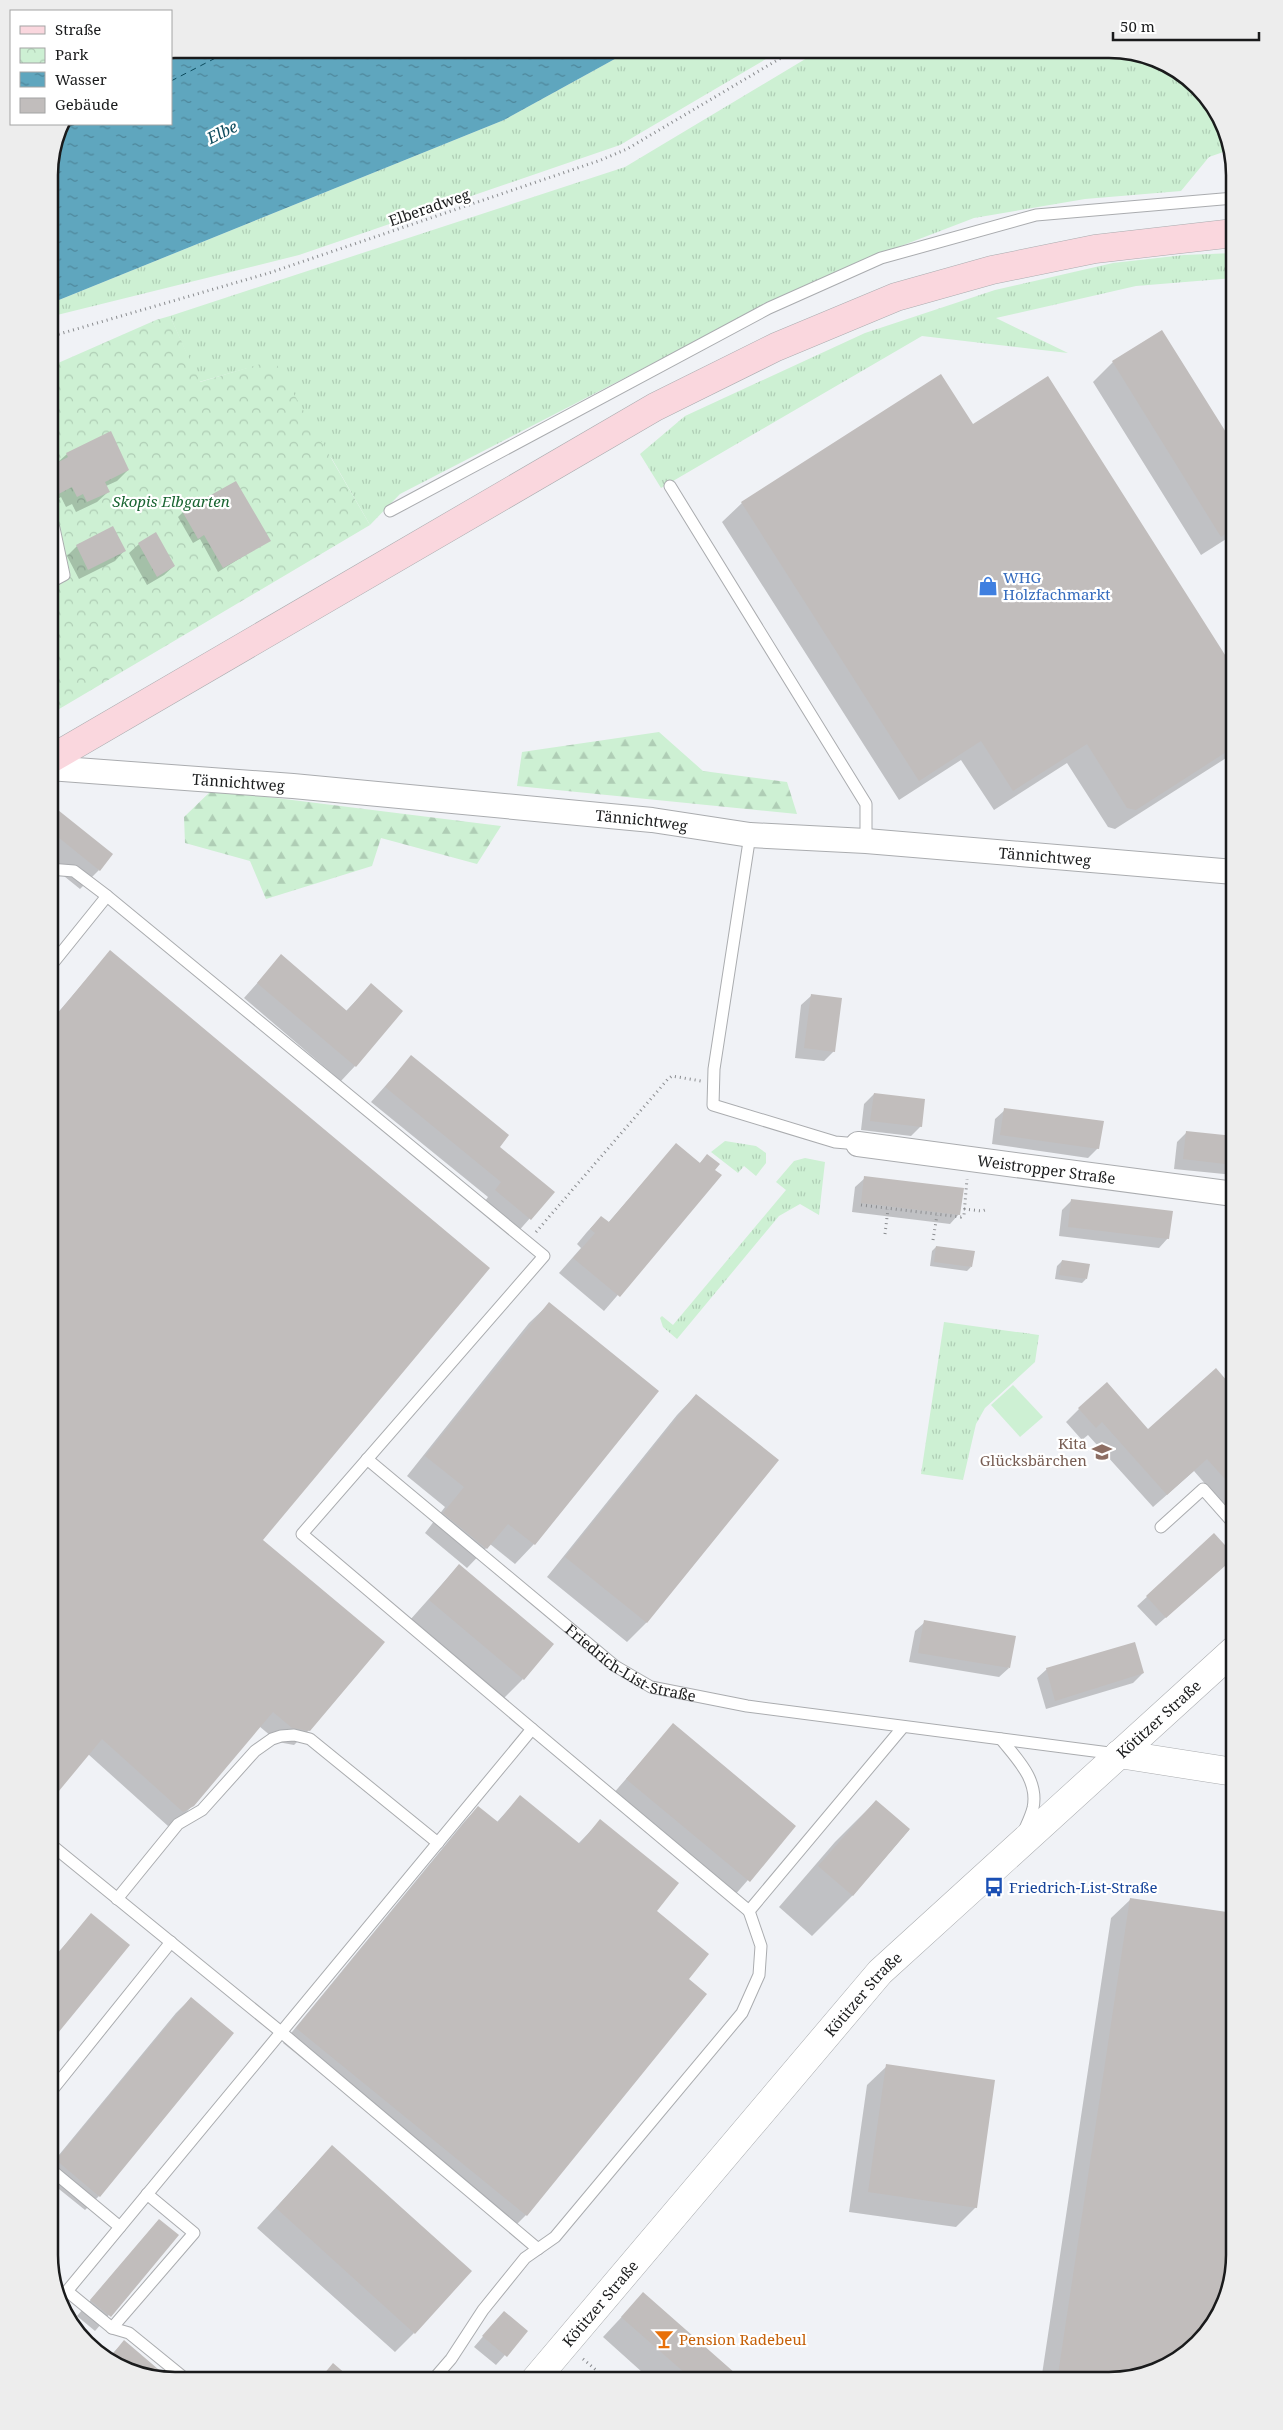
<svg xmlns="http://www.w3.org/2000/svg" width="1283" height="2430" font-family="'Noto Serif',serif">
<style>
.grass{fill:url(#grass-tufts)}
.forest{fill:url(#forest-firs)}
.park{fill:url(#park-crowns)}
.pitch{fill:#cdf0d3}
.water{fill:url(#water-ripples)}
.shadow{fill:#0003}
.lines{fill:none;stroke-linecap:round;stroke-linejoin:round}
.ferry{stroke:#0e4c5e;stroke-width:1;stroke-dasharray:6 5;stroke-linecap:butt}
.building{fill:#c1bdbc}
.service-casing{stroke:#aaacaf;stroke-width:13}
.minor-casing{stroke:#aaacaf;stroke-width:26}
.tertiary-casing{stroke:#aaacaf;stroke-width:29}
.secondary-casing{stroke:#aaacaf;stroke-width:29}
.path{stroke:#8a8c8f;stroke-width:3;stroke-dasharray:1 4;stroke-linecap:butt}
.service{stroke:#fff;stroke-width:11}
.minor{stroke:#fff;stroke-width:24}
.tertiary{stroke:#fff;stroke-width:28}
.secondary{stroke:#fad7de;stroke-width:28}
.labels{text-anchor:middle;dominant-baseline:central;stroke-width:4.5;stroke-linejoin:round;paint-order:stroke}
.street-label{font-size:15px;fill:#1a1b1c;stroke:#fff}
.park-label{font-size:15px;font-style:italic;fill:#196532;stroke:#fff}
.shop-label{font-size:15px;fill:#366cbe;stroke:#fff;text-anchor:start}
.education-label{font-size:15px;fill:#785e54;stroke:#fff;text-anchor:end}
.transit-label{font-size:15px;fill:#164399;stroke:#fff;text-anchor:start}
.food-label{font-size:15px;fill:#c56008;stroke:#fff;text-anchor:start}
.water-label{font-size:16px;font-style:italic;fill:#0e4c5e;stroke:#fff}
.rim{fill:none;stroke:#1a1b1c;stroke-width:2.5}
</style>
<defs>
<pattern id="grass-tufts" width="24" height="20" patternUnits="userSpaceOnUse" patternTransform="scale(1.25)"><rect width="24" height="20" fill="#cdf0d3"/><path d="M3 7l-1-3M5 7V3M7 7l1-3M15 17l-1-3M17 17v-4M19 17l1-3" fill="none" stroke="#afcdb5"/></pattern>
<pattern id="forest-firs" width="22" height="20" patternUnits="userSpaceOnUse" patternTransform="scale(1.25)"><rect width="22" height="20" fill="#cdf0d3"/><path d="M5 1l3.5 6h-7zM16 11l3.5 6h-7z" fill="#afcdb5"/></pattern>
<pattern id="park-crowns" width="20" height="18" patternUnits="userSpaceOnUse" patternTransform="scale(1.25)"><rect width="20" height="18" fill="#cdf0d3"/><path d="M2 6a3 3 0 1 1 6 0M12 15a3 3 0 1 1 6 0" fill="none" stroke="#afcdb5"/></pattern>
<pattern id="water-ripples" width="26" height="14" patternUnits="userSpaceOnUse" patternTransform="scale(1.25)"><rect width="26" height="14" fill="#5fa6be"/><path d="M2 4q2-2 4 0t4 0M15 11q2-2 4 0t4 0" fill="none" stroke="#4e869a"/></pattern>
</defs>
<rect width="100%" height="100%" fill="#f0f2f6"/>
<path class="grass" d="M633,49H783L620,145L299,255L49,317V304L504,120Z
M822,49H1117L1179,70L1225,126L1229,150L1209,157L1181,191L1085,199L974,218L901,246L766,305L400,494L370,525L332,459L248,368L199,382L170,316L625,167Z
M1234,253V278L1136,286L996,318L1068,353L922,336L661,488L640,454L685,416L865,333L995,290L1113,263L1184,255Z
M725,1141L756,1146L766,1153V1163L756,1176L744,1166L738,1173L711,1152Z
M805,1158L825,1162L819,1215L800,1204L779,1216L677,1339L663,1327L660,1318L662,1316L673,1325L786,1190L776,1182L794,1161Z
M944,1322L1039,1335L1035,1362L985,1408L976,1424L963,1480L921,1474Z"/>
<path class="forest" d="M659,732L703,771L787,782L797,814L517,786L522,752Z
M212,790L501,826L477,864L381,838L372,866L266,899L250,861L185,843L184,817Z"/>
<path class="park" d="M170,316L200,382L274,360L370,525L49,715V367L156,320Z"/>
<path class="pitch" d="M1013,1385L1043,1417L1020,1437L991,1405Z"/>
<path class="water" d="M171,49H633L504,120L49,304V166L58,126L60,124H171Z"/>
<path class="shadow" d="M1162,332L1234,448V534L1201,555L1093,382L1113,362Z
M1047,378L1234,672V753L1115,829L1108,827L1067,763L994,810L961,760L899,800L722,522L742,503L973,425Z
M67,454L128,470L117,481L106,486L108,492L97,502L76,512L72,504L66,507L61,497L49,504V468L56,464Z
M183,512L269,540L218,572L200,539L193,543L178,517Z
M139,544L174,566L164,575L147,585L129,553Z
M77,546L124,551L115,561L79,579L67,556Z
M58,811L99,870L80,889L49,864V820Z
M110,952L309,1730L294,1745L278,1742L259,1726L193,1805L178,1821L168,1826L88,1754L49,1801V1023Z
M281,956L346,1011L371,985L355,1066L341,1081L244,998Z
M811,996L834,1051L824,1061L795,1058L801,1005Z
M411,1057L498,1147L553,1192L516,1234L482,1205L488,1197L371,1102Z
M874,1094L921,1126L911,1136L861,1130L864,1104Z
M1005,1110L1098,1148L1088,1158L992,1144L995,1119Z
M1187,1132L1234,1137V1175L1174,1169L1177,1142Z
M676,1145L699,1164L707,1156L714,1170L721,1175L604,1311L559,1273L581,1248L577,1244L587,1232L601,1217L608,1223Z
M865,1178L959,1214L950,1224L852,1212L855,1187Z
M1072,1200L1168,1238L1159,1248L1059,1236L1062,1210Z
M936,1247L971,1267L967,1271L930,1266L932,1251Z
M1062,1261L1086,1279L1082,1283L1055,1279L1057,1266Z
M549,1304L657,1391L534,1544L515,1564L490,1544L467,1568L425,1533L445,1507L407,1476L529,1323Z
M1216,1370L1234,1391V1517L1194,1471L1153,1507L1088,1435L1082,1440L1066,1422L1079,1409L1148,1430Z
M696,1395L777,1460L646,1623L627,1642L547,1577L677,1415Z
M1214,1535L1224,1566L1156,1626L1137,1606Z
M459,1565L523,1679L504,1698L410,1620Z
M925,1622L1009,1668L999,1677L909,1662L915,1631Z
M1047,1669L1143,1673L1133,1683L1046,1709L1037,1678Z
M673,1725L795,1826L734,1896L612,1795Z
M520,1797L578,1844L600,1821L655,1911L687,1979L526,2215L512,2229L283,2043L464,1822L478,1807L497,1822Z
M876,1801L909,1830L852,1896L812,1936L779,1907L835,1842Z
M1131,1899L1234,1914V2256L1213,2325L1157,2372L1109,2381H1041L1111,1918Z
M91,1915L128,1945L49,2042V1963Z
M191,1998L99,2196L85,2210L49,2181V2167L176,2013Z
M887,2066L976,2207L956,2227L849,2212L867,2085Z
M313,2167L414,2333L395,2352L257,2228Z
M159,2220L177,2236L95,2331L77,2316Z
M643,2294L742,2381H652L603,2337Z
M504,2312L526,2331L496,2365L474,2347Z
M124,2342L170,2381L106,2360Z
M580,2375L586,2381H574Z"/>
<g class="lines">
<path class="ferry" d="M171,81L233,49
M58,129L77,124"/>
</g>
<path class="building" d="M1162,330L1234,445V528L1221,537L1112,361Z
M941,374L973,424L1048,376L1234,669V747L1136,810L1127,808L1087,744L1013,791L981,741L919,781L741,502Z
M111,431L129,470L105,482L110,492L87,502L83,494L77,497L72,487L49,499V467L68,457L66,453Z
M236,481L271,541L223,568L204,535L198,539L182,511Z
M113,526L126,551L88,570L76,545Z
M156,532L175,566L157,577L138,543Z
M58,810L113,854L100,871L58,837L49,849V821Z
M110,950L490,1268L263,1540L385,1642L310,1731L292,1728L273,1712L194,1806L183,1812L102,1739L49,1803V1024Z
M281,954L347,1011L371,983L403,1011L356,1067L257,983Z
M811,994L842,998L835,1052L804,1048Z
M411,1055L509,1135L500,1147L555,1192L531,1220L495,1190L501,1182L385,1087Z
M874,1093L925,1099L922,1127L870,1121Z
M1004,1108L1104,1121L1099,1149L1000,1135Z
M1186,1131L1234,1136V1165L1183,1159Z
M676,1143L700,1163L707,1154L720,1164L715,1170L722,1175L620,1297L573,1258L595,1233L590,1229L601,1216L609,1222Z
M864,1176L964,1188L960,1215L861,1203Z
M1071,1199L1173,1211L1169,1239L1068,1227Z
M936,1246L975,1251L972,1267L934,1262Z
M1062,1260L1090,1264L1087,1279L1059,1275Z
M549,1302L659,1391L535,1545L508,1524L487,1549L443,1513L464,1487L425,1456Z
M1216,1368L1234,1389V1489L1207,1459L1167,1495L1102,1422L1096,1428L1078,1408L1107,1382L1148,1429Z
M696,1394L779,1460L647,1623L565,1557Z
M1214,1533L1234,1555V1558L1166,1618L1146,1596Z
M459,1564L554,1644L524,1680L429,1600Z
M924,1620L1016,1636L1010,1668L918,1653Z
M1135,1642L1144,1673L1055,1701L1046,1668Z
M673,1723L796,1826L750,1882L626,1779Z
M520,1795L580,1844L600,1819L679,1883L657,1911L709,1954L689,1979L707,1994L527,2216L296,2028L478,1806L498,1822Z
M876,1800L910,1829L853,1896L818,1866Z
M1130,1898L1234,1913V2256L1213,2325L1157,2372L1109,2381H1057Z
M91,1913L130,1945L49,2044V1964Z
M191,1997L234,2033L100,2197L56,2160Z
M886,2064L995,2080L977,2208L868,2192Z
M332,2145L472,2271L415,2334L276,2208Z
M159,2219L179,2235L111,2317L90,2300Z
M643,2292L744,2381H694L621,2317Z
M504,2311L528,2331L507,2357L482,2336Z
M124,2340L172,2381L107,2361Z
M333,2363L354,2381H318Z"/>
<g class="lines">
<defs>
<g id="service">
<path d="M670,486L866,804V841"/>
<path d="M390,511L769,308L881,258L1036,215L1234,198"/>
<path d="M49,583L64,575L54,528"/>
<path d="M750,835L714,1069L713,1105L835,1142L858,1144"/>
<path d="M49,869L74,871L107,896L544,1256L302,1534L532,1729L58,2302"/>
<path d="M49,968L107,896"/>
<path id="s1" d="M367,1459L615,1666L651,1687L747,1706L1117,1754"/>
<path d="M1161,1527L1203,1489L1234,1524"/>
<path d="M532,1729L749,1911L903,1727"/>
<path d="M1001,1739C1017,1759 1039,1780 1033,1808C1031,1816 1027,1824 1024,1831"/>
<path d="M49,1843L281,2032L538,2249"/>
<path d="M117,1899L178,1824L202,1810L255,1751L272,1739L281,1736L294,1735L310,1739L438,1843"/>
<path d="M49,2094L171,1942"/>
<path d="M49,2168L120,2227"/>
<path d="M67,2291L112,2328L129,2333L188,2381"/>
<path d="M112,2328L194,2233L147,2194"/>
<path d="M432,2381L451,2359L483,2310L525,2258L555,2237L742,2013L759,1975L761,1946L749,1911"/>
</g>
<g id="minor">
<path id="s2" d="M49,768L293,786L652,820L750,835L866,841L1234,872"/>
<path id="s3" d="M858,1144L1234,1194"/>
</g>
<g id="tertiary">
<path d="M1119,1754L1234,1772"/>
<path id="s4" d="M534,2381L880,1972L1234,1650"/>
</g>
<path id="secondary" d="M49,760L655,407L776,347L896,297L992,270L1095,249L1234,233"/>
</defs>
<use href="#service" class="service-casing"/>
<use href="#minor" class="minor-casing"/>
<use href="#tertiary" class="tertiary-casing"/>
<use href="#secondary" class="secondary-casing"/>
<path class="path" d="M49,337L269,273L601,160L627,149L796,49
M861,1205L961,1217L964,1215L967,1179
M964,1209L982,1211L988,1209
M536,1232L668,1079L672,1076L701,1081
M885,1234L888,1209
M933,1240L937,1215
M583,2359L609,2381"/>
<use href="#service" class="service"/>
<use href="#minor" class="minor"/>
<use href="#tertiary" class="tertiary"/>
<use href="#secondary" class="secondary"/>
</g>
<defs>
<symbol id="shop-bare" viewBox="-9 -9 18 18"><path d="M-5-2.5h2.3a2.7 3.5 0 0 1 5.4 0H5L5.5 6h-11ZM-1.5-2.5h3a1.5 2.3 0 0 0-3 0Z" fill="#3f7fe0" stroke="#fff" stroke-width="2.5" paint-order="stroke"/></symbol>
<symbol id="school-bare" viewBox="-9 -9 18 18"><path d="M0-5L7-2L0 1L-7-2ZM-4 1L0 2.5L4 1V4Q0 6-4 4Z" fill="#8d6e63" stroke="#fff" stroke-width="2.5" paint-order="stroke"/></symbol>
<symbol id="bus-bare" viewBox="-9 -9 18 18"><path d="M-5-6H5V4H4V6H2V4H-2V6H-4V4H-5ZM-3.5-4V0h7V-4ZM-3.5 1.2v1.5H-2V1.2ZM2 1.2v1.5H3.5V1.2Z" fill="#1a4fb4" stroke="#fff" stroke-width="2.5" paint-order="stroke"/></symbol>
<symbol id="bar-bare" viewBox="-9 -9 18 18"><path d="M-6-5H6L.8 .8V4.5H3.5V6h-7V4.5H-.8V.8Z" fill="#e8710a" stroke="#fff" stroke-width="2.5" paint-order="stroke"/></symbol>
</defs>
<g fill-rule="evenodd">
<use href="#shop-bare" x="974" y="572" width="28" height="28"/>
<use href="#school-bare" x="1088" y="1438" width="28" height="28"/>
<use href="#bus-bare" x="980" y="1873" width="28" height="28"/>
<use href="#bar-bare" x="650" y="2325" width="28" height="28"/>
</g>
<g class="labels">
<g class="street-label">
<text transform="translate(429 207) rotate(-19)">Elberadweg</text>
<text stroke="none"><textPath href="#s2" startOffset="190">Tännichtweg</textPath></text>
<text stroke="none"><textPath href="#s2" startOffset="595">Tännichtweg</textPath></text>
<text stroke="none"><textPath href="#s2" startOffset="1000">Tännichtweg</textPath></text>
<text stroke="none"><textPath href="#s3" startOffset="190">Weistropper Straße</textPath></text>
<text stroke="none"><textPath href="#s1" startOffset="336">Friedrich-List-Straße</textPath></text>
<text stroke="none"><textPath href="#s4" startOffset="912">Kötitzer Straße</textPath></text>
<text stroke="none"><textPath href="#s4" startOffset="508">Kötitzer Straße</textPath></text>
<text stroke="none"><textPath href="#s4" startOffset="102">Kötitzer Straße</textPath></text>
</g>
<g class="park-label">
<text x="171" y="501">Skopis Elbgarten</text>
</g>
<g class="shop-label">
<text x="1003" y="577">WHG<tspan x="1003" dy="17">Holzfachmarkt</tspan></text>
</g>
<g class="education-label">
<text x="1087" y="1443">Kita<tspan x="1087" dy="17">Glücksbärchen</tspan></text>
</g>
<g class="transit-label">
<text x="1009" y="1887">Friedrich-List-Straße</text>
</g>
<g class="food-label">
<text x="679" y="2339">Pension Radebeul</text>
</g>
<g class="water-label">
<text transform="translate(222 132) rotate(-26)">Elbe</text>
</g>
</g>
<path d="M0 0H1283V2430H0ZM175 58H1109A117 117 0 0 1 1226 175V2255A117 117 0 0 1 1109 2372H175A117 117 0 0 1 58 2255V175A117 117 0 0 1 175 58Z" fill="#ededed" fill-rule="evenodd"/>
<path class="rim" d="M175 58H1109A117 117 0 0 1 1226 175V2255A117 117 0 0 1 1109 2372H175A117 117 0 0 1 58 2255V175A117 117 0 0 1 175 58Z"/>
<rect x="10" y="10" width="162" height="115" fill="#ffffff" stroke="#a3a4a4"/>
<rect x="20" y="26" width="25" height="8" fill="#fad7de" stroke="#a3a4a4"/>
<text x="55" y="35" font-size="15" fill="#1a1b1c">Straße</text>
<rect x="20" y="48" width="25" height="15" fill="url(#park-crowns)" stroke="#a3a4a4"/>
<text x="55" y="60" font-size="15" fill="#1a1b1c">Park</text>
<rect x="20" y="72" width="25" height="15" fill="url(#water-ripples)" stroke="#a3a4a4"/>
<text x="55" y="85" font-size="15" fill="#1a1b1c">Wasser</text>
<rect x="20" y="98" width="25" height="15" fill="#c1bdbc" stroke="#a3a4a4"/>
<text x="55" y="110" font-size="15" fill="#1a1b1c">Gebäude</text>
<path d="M1113 32v8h146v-8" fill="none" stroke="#1a1b1c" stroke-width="2.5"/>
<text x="1120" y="32" font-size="15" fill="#1a1b1c" stroke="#ffffff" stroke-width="4" paint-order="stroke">50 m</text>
</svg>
